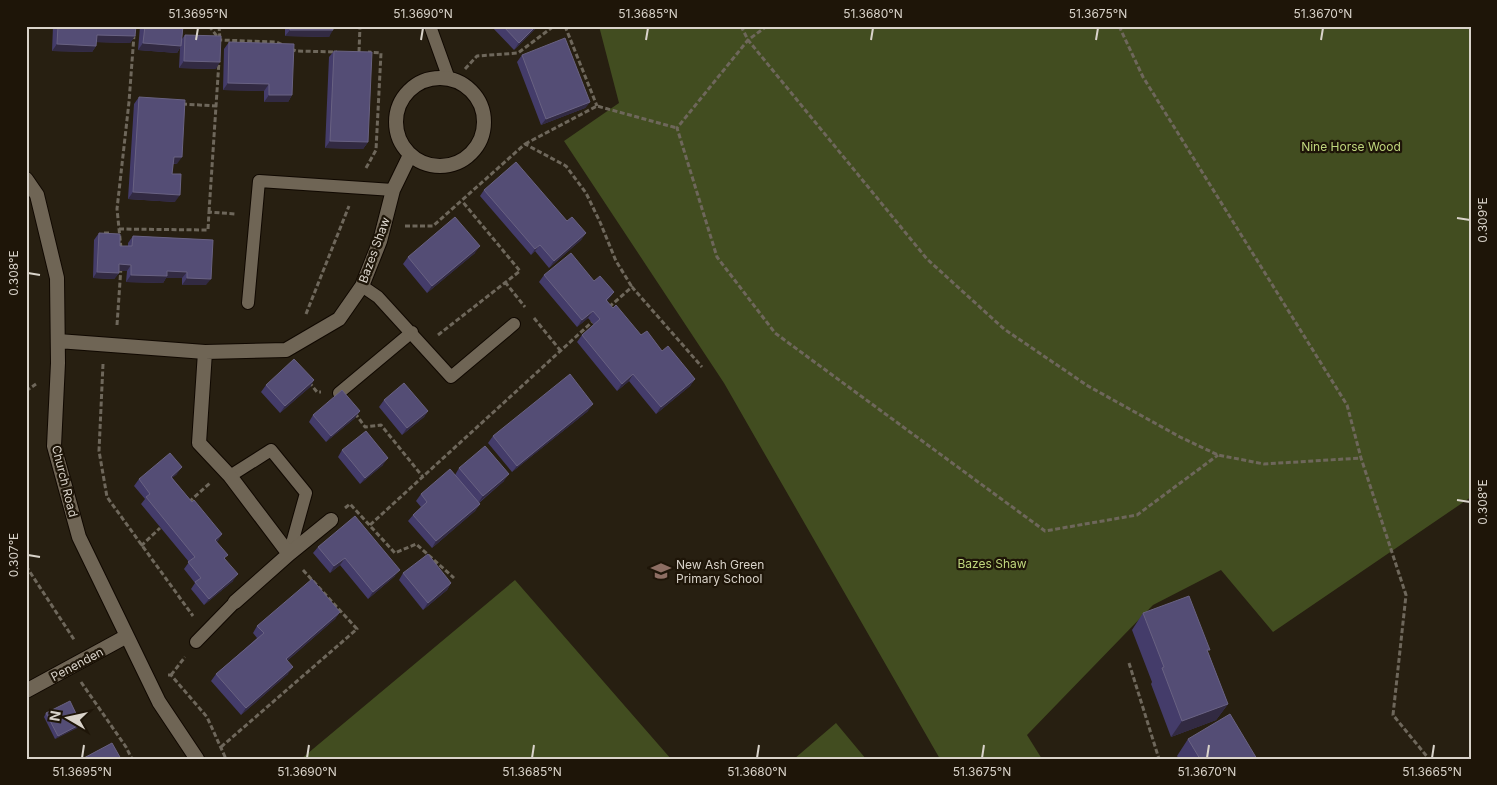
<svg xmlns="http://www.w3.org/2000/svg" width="1497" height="785" font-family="Inter,sans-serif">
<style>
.green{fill:#424d20}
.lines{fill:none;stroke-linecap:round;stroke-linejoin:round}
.service-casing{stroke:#100801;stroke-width:14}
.minor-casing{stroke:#100801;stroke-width:16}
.path{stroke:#6e675b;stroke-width:3;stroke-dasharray:5 2.5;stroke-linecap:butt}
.service{stroke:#6f6555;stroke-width:12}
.minor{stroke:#6f6555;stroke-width:14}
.wall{fill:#443c6a}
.shaded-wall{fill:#322a42}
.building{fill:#544d75;stroke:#696282}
.ticks{fill:none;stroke:#d9d3ca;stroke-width:2}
.labels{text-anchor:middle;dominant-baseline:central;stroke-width:4.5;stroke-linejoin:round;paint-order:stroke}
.park-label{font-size:12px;fill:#bfd67d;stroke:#1e1508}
.street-label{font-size:12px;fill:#d9d3ca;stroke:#1e1508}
.poi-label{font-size:12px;fill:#d9d3ca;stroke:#1e1508;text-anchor:start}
.neatline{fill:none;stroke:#d9d3ca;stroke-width:2}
.ticks-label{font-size:12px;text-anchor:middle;fill:#d9d3ca}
</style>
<rect width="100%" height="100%" fill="#271f11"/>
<path class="green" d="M599,26H1471V497L1273,632L1221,570L1153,605L1027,735L1042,759H940L724,383L564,141L619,103Z
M515,580L671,759H301Z
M836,723L866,759H794Z"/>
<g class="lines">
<defs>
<path id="service" d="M430,26L449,79
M362,286L378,297L451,377L514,324
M248,303L259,181L393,190
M339,393L412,332
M230,476L271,450L306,493L289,554
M196,642L235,602"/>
<path id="minor" d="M396 122a44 44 0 1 1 88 0a44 44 0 1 1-88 0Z
M26,179L37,195L57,278L58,363L54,446L79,537L159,702L197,759
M58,341L205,352L286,350L339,319L362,286L380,241L393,190L410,155
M205,352L199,443L230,476L289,554
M235,602L289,554L331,520
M26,691L127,636"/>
</defs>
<use href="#service" class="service-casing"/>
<use href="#minor" class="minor-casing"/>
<path class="path" d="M209,26L220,40L276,42L283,45
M219,26L220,40
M565,26L597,106
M741,26L748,40L927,259L1004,329L1088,386L1180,437L1218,455L1264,464L1361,458
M767,26L748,40L677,128L717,257L775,333L1045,531L1137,515L1218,455
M1119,26L1143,77L1347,405L1361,458L1406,595L1393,715L1429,759
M291,49L296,51L337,52
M359,52L360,26
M465,69L477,56L518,53L554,26
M182,104L217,106
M525,144L597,106L677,128
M366,168L376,150L381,53L368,52
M209,212L219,61
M405,226H433L525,144L566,166L586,193L600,222L616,261L632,287
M119,229L208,230L209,212L236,214
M104,233H111
M121,248L117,209L129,102L134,35
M505,282L525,307
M609,307L632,287L702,367
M306,314L349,206
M534,318L560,350
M117,325L121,267
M438,335L520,271L462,201
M103,364L99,451L107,497L193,616
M309,382L317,392H321
M26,391L36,384
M355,413L365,427L381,425L423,477
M189,502L210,483
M345,508L350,504L395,553L416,544L454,578
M370,525L592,322
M141,546L160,528
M26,566L75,641
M1129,663L1159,759
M168,675H171L207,717L226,759
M171,675L185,657
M81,682L126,747L132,759
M221,747L357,629L302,569"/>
<use href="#service" class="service"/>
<use href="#minor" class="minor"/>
</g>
<path class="wall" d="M53,26H136L135,36L130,43L96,42V46L92,52L52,51Z
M140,26H183L182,39L185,35L216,69L179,68L180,48L177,53L138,50Z
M285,26H333L329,37L285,36Z
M491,26H538L514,50Z
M229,42L292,95L288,102H264V91L223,90L224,49Z
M334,51L368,142L363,149L325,148L329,57Z
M522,55L590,102L585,108L541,125L517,62Z
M139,97L177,164H173L172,174L175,202L128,199L134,104Z
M484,190L586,233L581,240L549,268L535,251L531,255L480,196Z
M99,233L120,246H128V243L133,236L213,240L206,285H182V278H166L163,283L126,282L127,271H119V273L114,279L93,278L94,240Z
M475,253L427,293L403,264L408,257Z
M544,275L594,281L614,292L607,301L613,308L641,335L662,351L695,379L690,386L656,414L629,381L617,391L577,342L582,335L594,325L588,318L577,327L539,282Z
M314,380L310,387L280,413L261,392L266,385Z
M384,400L428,411L424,417L402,435L379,407Z
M360,411L355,418L326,442L309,422L313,415Z
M588,411L512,472L488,443L493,436Z
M342,450L383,465L360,484L338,457Z
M459,468L504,481L479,503L480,504L475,511L432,548L408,521L413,515L421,507L416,501L421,494L455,475Z
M177,474L172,478L192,502L222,534L216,542L225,559L233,581L204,605L191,589L195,583L184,569L189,562L141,504L145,499L134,486L139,479Z
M318,547L395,576L368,599L340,565L330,573L313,553Z
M403,573L451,583L447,590L423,610L399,580Z
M340,612L335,619L287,661L288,674L241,715L211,681L216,674L257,638L253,633L257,626Z
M1143,613L1208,652L1228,704L1216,720L1171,737L1151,684L1152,682L1132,630Z
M46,713L81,724L79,727L55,739L44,717Z
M1188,739L1257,759H1179L1177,756Z"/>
<path class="shaded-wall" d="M536,26H538L514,50L519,43Z
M290,30H333L329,37L285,36Z
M97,35L135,36L130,43L92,42Z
M143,43L181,46L177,53L138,50Z
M57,44L96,46L92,52L52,51Z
M184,61L220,62L216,69L179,68Z
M228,83L269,84L264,91L223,90Z
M269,95H292L288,102H264Z
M590,102L585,108L541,125L546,119Z
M330,141L368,142L363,149L325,148Z
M174,157H182L177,164L169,163Z
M133,192L180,195L175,202L128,199Z
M586,233L581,240L549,268L554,261Z
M540,245L535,251L531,255L535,249Z
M480,246L475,253L427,293L432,286Z
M119,264L131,265L127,271H115Z
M167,271L187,272L182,278H166L163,283L126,282L131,275Z
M97,272L119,273L114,279L93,278Z
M187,278L211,279L206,285H182Z
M614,292L609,299L601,306L606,300Z
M593,311L588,318L577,327L582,320Z
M633,374L629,381L617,391L622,384Z
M695,379L690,386L656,414L661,407Z
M314,380L310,387L280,413L285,406Z
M593,404L588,411L512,472L517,466Z
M360,411L355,418L326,442L331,436Z
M428,411L424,417L402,435L407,428Z
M388,458L383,465L360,484L365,478Z
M182,467L177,474L166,483L171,477Z
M509,474L504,481L478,503L483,496Z
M480,504L475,511L432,548L436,541Z
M222,534L218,541L210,547L215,540Z
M345,558L340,565L330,573L334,566Z
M400,570L395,576L368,599L373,592Z
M238,574L233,581L204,605L209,599Z
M451,583L447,590L423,610L428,603Z
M340,612L335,619L281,666L286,659Z
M293,667L288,674L241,715L246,708Z
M1228,704L1216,720L1171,737L1182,721Z
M81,724L79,727L55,739L58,736Z"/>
<path class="building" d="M58,26H136L135,36L97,35L96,46L57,44Z
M145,26H183L181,46L143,43Z
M290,26H333V30H290Z
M503,26H536L519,43Z
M185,35L221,36L220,62L184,61Z
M565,38L590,102L546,119L522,55Z
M229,42L294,44L292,95H269V84L228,83Z
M334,51L372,52L368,142L330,141Z
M139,97L185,100L182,157H174L172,174H181L180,195L133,192Z
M516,162L567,221L572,217L586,233L554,261L540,245L535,249L484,190Z
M455,217L480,246L432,286L408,257Z
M99,233L120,234V246H132L133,236L213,240L211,279L187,278V272L167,271V276L131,275V265L119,264V273L97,272Z
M571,253L594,281L600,276L614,292L606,300L613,308L616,305L641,335L647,331L662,351L668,346L695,379L661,407L633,374L622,384L582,335L600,319L593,311L582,320L544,275Z
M294,359L314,380L285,406L266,385Z
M570,374L593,404L517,466L493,436Z
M404,383L428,411L407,428L384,400Z
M342,390L360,411L331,436L313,415Z
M366,431L388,458L365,478L342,450Z
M485,446L509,474L483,496L459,468Z
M170,453L182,467L171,477L192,502L194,500L222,534L215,540L228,555L224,558L238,574L209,599L195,582L201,578L188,562L195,557L146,497L150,494L139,479Z
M450,469L480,504L436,541L413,515L427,502L421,494Z
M355,516L400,570L373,592L345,558L334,566L318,547Z
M428,554L451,583L428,603L403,573Z
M312,579L340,612L286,659L293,667L246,708L216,674L264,633L257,626Z
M1189,596L1210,650H1207L1228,704L1182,721L1162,668L1164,667L1143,613Z
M70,701L81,724L58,736L46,713Z
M1230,714L1257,759H1200L1188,739Z
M112,743L121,759H82Z"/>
<path class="ticks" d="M196,40L198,28M421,40L423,28M646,40L648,28M871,40L873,28M1096,40L1098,28M1321,40L1323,28M1457,218L1470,220M28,273L40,275M1457,500L1470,502M28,555L40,557M82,758L84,745M307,758L309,745M532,758L534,745M757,758L759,745M982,758L984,745M1207,758L1209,745M1432,758L1434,745"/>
<defs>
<symbol id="school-bare" viewBox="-9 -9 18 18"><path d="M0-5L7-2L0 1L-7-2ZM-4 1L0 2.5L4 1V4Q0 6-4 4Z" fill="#8d6e63" stroke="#1e1508" stroke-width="2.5" paint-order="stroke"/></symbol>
</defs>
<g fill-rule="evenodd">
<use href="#school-bare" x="647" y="557" width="28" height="28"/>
</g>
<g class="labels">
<g class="park-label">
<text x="1351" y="146">Nine Horse Wood</text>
<text x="992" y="563">Bazes Shaw</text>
</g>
<g class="street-label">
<text transform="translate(374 250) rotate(-70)">Bazes Shaw</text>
<text transform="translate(65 481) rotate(76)">Church Road</text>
<text transform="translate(77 664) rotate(-28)">Penenden</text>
</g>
<g class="poi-label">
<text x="676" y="564">New Ash Green<tspan x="676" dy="14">Primary School</tspan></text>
</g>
</g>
<rect width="1497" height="785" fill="none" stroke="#1e1508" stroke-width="55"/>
<g transform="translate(68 718) rotate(279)" stroke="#1e1508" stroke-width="4" paint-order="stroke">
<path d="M0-4L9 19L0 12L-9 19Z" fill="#d9d3ca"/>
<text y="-8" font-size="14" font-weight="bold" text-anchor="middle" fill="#d9d3ca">N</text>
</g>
<rect x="28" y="28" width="1442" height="730" class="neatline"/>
<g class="ticks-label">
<text x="198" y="18">51.3695°N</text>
<text x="423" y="18">51.3690°N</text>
<text x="648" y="18">51.3685°N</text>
<text x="873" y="18">51.3680°N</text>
<text x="1098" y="18">51.3675°N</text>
<text x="1323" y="18">51.3670°N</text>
<text transform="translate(1483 220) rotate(-90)" y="4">0.309°E</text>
<text transform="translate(14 273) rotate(-90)" y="4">0.308°E</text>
<text transform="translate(1483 502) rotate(-90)" y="4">0.308°E</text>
<text transform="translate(14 555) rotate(-90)" y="4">0.307°E</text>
<text x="82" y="776">51.3695°N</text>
<text x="307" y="776">51.3690°N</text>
<text x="532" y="776">51.3685°N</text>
<text x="757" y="776">51.3680°N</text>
<text x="982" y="776">51.3675°N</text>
<text x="1207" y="776">51.3670°N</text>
<text x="1432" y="776">51.3665°N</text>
</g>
</svg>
